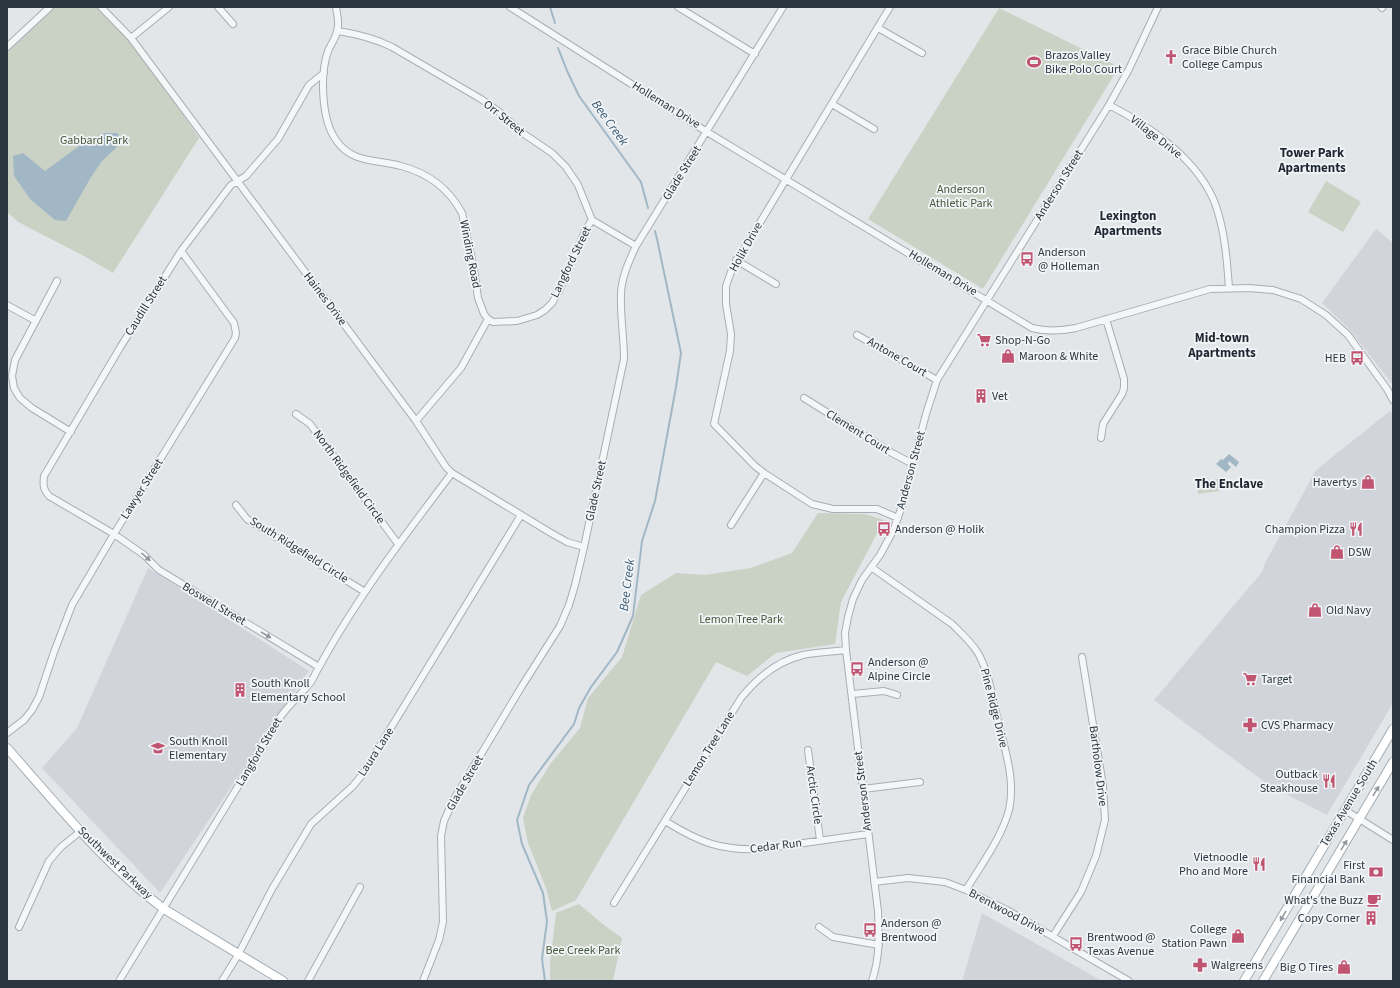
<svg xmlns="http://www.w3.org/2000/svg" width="1400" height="988" font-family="'Source Sans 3',sans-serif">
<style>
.built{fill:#d1d5db}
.green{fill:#cad2c5}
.water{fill:#a1b7c5}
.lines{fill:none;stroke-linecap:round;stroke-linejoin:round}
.stream{stroke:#a1b7c5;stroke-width:2}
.minor-casing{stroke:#a8aeb3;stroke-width:8}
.major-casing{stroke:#a3acb4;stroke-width:10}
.minor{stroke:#f5f6f8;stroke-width:6}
.major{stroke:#fff;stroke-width:8}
.oneway{fill:#90969c}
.oneway2{fill:#969aa0}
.labels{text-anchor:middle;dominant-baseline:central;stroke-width:3.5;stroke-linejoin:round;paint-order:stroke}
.poi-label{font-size:12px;fill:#2c3640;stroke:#f2f5f7;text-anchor:start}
.street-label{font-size:12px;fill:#2c3640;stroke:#f2f5f7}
.park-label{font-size:12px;fill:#445a3b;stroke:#f2f5f7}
.water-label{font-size:13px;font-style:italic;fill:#3a5870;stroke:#f2f5f7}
.neighbourhood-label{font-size:13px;font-weight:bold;fill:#1e2731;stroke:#f2f5f7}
</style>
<rect width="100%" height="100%" fill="#e3e6e9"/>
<path class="built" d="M1376,229L1393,243V385L1349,329L1322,303Z
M1390,411L1393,415V703L1327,815L1270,786L1154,700L1262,572L1265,563L1316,470Z
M148,568L309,671L160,893L42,768L77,728Z
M982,913L1019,934L1102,981H962Z"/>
<path class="green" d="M50,7H101L131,38L199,138L113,273L84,256L18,222L7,212V47Z
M999,8L1119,67L983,289L868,219Z
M1326,181L1361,202L1343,232L1308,212Z
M1218,479L1219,491L1198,494L1197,481Z
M818,513L865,514L884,520L841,602L835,644L776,653L747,676L716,662L576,900L552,911L546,888L528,843L523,818L531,795L551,763L580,728L588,698L622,657L641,595L676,573L705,575L751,568L792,553Z
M579,904L604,925L622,938L613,981H550V963L556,913Z"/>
<path class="water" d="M105,133H118L119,138L116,148L102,161L91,177L66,221L55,220L31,200L14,176L13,156L23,153L45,171L86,141Z
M1229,454L1239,462L1236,467L1229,461L1228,464L1231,467L1226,472L1216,464L1221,459L1223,460Z"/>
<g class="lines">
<path class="stream" d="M550,7L555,23
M558,48L568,73L579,96L641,182L648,208
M545,981L542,959L547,921L543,893L522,844L517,820L529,785L574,724L579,708L591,687L617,652L633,616L642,541L655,501L676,387L681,353L657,239L655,231"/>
<defs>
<path id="minor" d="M101,7L131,38L416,421L446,467L452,473L551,533L567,542L584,547
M218,7L233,24
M336,7C337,15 340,23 337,31C336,38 331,44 328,51C320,74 321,119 336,140C352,164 377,159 401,166C428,173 449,189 462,213L474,269L478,298L484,314L488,319L493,322L517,321L537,315L545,310L552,303L559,291L586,229L592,220
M510,7L707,132L1032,328C1048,332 1061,331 1076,328L1210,289L1249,288L1273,290L1301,299L1326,315L1348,335L1387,389L1393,400
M678,7L755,54
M890,7L732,269L726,286V304L731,334L730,351L714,424L755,466L764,473L812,504L833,509H877L898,518
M1381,7L1382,8
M878,28L922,53
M338,31C357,34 374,38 392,47L481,99L498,111L521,132L552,153L566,167L578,185L592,220L636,246
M131,38L169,7
M7,47L50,7
M832,104L874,129
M1109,105C1150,126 1200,161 1216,206C1225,233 1227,260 1229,288
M736,260L776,284
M57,281L15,360L12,376L14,388L20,398L32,408L71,432
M7,305L36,321
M857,335L937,380
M804,398L892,453L913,464
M296,414L310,424L398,544
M416,421L461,368L488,319
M1101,438L1103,424L1122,394L1124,388V379L1106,319
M236,505L247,519L365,592
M731,525L764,473
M871,567L952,624C961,633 971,642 978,653C989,673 992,695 997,717C1004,747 1016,779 1009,810C1001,839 981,865 966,890
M319,667L159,570L144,555L114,534L49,496C43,489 43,485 44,476L121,346L181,251L231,185L246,176L278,139L309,85L324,73
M852,694L884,691L897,695
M7,733L24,720L32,710L39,697L54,652L72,605L114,534L235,338L236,333L234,323L181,251
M808,750L820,840
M863,789L920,782
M1345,810L1393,840
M665,821C699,842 721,851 761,849L868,834
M874,882L908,878L945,882L966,890L1007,910L1129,981
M614,903L741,698C757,678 777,661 803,655C817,652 832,652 846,650
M19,927L49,861L61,847L81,831
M819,927L833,937L879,945
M1053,936L1081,892L1096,856L1105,820L1103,786L1082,657
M119,981L281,716C290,704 301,694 311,682C350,607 401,540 452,473
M222,981L238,955L272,889L311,824L353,786L362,775L521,515
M308,981L360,887
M423,981L439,940L443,922L441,836L444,821L454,799L522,686L560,626L569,605L575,585L584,547L624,359C624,337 620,315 621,293C622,276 629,261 636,246L783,7
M872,981C880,957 879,936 878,911L846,650L845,633L848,617L853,599L862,580L880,555L893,531L902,506L926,414L937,380L1109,105L1129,69L1158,7"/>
<path id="major" d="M7,748C56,803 104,864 164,909L283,981
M1244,981L1393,729
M1263,981L1393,762"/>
</defs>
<use href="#minor" class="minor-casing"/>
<use href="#major" class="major-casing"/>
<use href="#minor" class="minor"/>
<use href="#major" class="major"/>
</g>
<defs><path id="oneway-solid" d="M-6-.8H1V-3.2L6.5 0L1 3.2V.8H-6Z"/></defs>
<g class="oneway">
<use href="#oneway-solid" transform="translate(146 557) rotate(42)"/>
<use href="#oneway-solid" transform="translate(266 635) rotate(31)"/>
</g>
<g class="oneway2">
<use href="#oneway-solid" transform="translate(1376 791) rotate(-59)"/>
<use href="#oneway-solid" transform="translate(1344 845) rotate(-59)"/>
<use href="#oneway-solid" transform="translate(1283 916) rotate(120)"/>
</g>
<defs>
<symbol id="church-bare" viewBox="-9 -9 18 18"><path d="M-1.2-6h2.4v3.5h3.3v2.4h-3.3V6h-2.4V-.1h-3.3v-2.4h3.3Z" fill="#c15571" stroke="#f2f5f7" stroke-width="2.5" paint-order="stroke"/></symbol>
<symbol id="stadium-bare" viewBox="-9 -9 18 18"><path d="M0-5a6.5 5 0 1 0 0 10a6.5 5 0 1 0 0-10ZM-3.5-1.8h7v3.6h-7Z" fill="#c15571" stroke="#f2f5f7" stroke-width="2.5" paint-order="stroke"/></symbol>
<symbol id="bus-bare" viewBox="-9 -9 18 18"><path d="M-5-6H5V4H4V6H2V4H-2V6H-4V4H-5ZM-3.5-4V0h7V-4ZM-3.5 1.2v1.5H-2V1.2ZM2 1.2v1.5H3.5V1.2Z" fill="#c15571" stroke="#f2f5f7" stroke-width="2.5" paint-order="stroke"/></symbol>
<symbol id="supermarket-bare" viewBox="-9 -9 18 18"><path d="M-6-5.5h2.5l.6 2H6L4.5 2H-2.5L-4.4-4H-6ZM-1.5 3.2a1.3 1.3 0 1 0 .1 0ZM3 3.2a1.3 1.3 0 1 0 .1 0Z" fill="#c15571" stroke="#f2f5f7" stroke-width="2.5" paint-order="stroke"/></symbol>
<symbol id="shop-bare" viewBox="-9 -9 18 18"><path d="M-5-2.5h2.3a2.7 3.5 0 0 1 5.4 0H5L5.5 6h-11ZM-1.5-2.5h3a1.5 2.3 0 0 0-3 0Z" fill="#c15571" stroke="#f2f5f7" stroke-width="2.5" paint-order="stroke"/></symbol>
<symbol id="building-bare" viewBox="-9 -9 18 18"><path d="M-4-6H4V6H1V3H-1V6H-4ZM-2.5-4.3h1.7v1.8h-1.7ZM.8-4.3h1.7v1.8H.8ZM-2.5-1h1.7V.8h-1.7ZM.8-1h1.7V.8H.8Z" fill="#c15571" stroke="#f2f5f7" stroke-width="2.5" paint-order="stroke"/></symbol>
<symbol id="restaurant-bare" viewBox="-9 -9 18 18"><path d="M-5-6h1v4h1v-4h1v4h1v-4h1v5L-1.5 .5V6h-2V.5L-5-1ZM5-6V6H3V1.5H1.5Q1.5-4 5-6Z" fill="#c15571" stroke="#f2f5f7" stroke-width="2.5" paint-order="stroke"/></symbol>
<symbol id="pharmacy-bare" viewBox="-9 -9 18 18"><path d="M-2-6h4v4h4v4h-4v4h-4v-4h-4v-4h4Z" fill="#c15571" stroke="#f2f5f7" stroke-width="2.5" paint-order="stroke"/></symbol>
<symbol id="school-bare" viewBox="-9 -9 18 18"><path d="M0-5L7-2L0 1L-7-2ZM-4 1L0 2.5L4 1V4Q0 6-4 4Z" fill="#c15571" stroke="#f2f5f7" stroke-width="2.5" paint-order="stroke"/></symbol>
<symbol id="bank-bare" viewBox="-9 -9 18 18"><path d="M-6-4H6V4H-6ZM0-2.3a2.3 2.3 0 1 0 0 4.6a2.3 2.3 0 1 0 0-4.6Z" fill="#c15571" stroke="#f2f5f7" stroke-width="2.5" paint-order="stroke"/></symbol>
<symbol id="cafe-bare" viewBox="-9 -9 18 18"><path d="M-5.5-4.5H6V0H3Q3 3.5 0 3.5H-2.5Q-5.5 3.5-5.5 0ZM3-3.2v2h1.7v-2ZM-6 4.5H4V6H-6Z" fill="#c15571" stroke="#f2f5f7" stroke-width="2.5" paint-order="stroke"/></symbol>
</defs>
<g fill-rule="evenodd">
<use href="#church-bare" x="1161" y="47" width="20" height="20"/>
<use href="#stadium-bare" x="1024" y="52" width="20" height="20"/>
<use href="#bus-bare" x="1017" y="249" width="20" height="20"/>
<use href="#supermarket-bare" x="974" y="330" width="20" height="20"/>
<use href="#shop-bare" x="998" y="346" width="20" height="20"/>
<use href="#bus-bare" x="1347" y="348" width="20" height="20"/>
<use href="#building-bare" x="971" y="386" width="20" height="20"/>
<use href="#shop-bare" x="1358" y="472" width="20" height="20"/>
<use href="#bus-bare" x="874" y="519" width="20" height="20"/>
<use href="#restaurant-bare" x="1346" y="519" width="20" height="20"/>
<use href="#shop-bare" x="1327" y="542" width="20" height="20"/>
<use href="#shop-bare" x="1305" y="600" width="20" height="20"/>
<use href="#bus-bare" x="847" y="659" width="20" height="20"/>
<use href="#supermarket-bare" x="1240" y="669" width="20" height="20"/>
<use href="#building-bare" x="230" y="680" width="20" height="20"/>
<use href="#pharmacy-bare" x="1240" y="715" width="20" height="20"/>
<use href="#school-bare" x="148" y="738" width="20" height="20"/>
<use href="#restaurant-bare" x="1319" y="771" width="20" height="20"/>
<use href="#restaurant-bare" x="1249" y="854" width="20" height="20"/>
<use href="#bank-bare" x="1366" y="862" width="20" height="20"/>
<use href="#cafe-bare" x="1364" y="890" width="20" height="20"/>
<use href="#building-bare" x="1361" y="908" width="20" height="20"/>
<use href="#bus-bare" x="860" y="920" width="20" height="20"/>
<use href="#shop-bare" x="1228" y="926" width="20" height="20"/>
<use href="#bus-bare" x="1066" y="934" width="20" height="20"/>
<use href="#pharmacy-bare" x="1190" y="955" width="20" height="20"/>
<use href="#shop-bare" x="1334" y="957" width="20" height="20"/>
</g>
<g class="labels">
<g class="poi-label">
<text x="1182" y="50">Grace Bible Church<tspan x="1182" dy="14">College Campus</tspan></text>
<text x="1045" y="55">Brazos Valley<tspan x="1045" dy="14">Bike Polo Court</tspan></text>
<text x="1038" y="252">Anderson<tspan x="1038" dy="14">@ Holleman</tspan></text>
<text x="995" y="340">Shop-N-Go</text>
<text x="1019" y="356">Maroon &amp; White</text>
<text x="1346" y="358" text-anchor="end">HEB</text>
<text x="992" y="396">Vet</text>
<text x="1357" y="482" text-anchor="end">Havertys</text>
<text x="895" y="529">Anderson @ Holik</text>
<text x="1345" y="529" text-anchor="end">Champion Pizza</text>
<text x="1348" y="552">DSW</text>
<text x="1326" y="610">Old Navy</text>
<text x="868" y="662">Anderson @<tspan x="868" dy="14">Alpine Circle</tspan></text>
<text x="1261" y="679">Target</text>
<text x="251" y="683">South Knoll<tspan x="251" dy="14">Elementary School</tspan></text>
<text x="1261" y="725">CVS Pharmacy</text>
<text x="169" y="741">South Knoll<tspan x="169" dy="14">Elementary</tspan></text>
<text x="1318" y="774" text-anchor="end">Outback<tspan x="1318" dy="14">Steakhouse</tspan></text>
<text x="1248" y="857" text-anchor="end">Vietnoodle<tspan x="1248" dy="14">Pho and More</tspan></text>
<text x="1365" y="865" text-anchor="end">First<tspan x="1365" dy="14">Financial Bank</tspan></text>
<text x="1363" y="900" text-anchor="end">What's the Buzz</text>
<text x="1360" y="918" text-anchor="end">Copy Corner</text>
<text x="881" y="923">Anderson @<tspan x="881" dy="14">Brentwood</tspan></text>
<text x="1227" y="929" text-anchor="end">College<tspan x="1227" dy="14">Station Pawn</tspan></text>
<text x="1087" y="937">Brentwood @<tspan x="1087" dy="14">Texas Avenue</tspan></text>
<text x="1211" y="965">Walgreens</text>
<text x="1333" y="967" text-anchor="end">Big O Tires</text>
</g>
<g class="street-label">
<text transform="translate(666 105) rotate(32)">Holleman Drive</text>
<text transform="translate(504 118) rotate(39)">Orr Street</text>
<text transform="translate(1156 137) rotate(38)">Village Drive</text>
<text transform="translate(682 173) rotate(-58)">Glade Street</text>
<text transform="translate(1059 185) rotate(-58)">Anderson Street</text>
<text transform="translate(746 247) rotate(-61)">Holik Drive</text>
<text transform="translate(470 254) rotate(79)">Winding Road</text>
<text transform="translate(571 262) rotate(-64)">Langford Street</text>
<text transform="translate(943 273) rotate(31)">Holleman Drive</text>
<text transform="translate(325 299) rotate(53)">Haines Drive</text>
<text transform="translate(146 306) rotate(-58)">Caudill Street</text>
<text transform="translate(897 357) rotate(30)">Antone Court</text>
<text transform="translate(858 432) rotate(32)">Clement Court</text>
<text transform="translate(911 470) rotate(-75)">Anderson Street</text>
<text transform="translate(349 477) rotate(54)">North Ridgefield Circle</text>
<text transform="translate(142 489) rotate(-58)">Lawyer Street</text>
<text transform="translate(596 491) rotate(-78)">Glade Street</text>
<text transform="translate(299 550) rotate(32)">South Ridgefield Circle</text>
<text transform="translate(214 604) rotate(31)">Boswell Street</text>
<text transform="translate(994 708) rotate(76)">Pine Ridge Drive</text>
<text transform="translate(709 749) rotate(-58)">Lemon Tree Lane</text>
<text transform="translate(259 752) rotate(-59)">Langford Street</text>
<text transform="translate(376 752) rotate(-57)">Laura Lane</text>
<text transform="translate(1098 766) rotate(83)">Bartholow Drive</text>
<text transform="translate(465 783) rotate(-60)">Glade Street</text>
<text transform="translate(863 791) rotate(-97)">Anderson Street</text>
<text transform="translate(814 795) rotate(82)">Arctic Circle</text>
<text transform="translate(1349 803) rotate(-59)">Texas Avenue South</text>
<text transform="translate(776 846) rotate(-7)">Cedar Run</text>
<text transform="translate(115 863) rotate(44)">Southwest Parkway</text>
<text transform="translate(1007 912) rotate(28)">Brentwood Drive</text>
</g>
<g class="park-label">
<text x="94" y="140">Gabbard Park</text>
<text x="961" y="189">Anderson<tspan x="961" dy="14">Athletic Park</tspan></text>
<text x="741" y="619">Lemon Tree Park</text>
<text x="583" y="950">Bee Creek Park</text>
</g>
<g class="water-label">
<text transform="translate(610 123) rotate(54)">Bee Creek</text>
<text transform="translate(627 585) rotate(-83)">Bee Creek</text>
</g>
<g class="neighbourhood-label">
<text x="1312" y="153">Tower Park<tspan x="1312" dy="15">Apartments</tspan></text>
<text x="1128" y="216">Lexington<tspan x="1128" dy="15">Apartments</tspan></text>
<text x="1222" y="338">Mid-town<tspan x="1222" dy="15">Apartments</tspan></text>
<text x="1229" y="484">The Enclave</text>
</g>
</g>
<rect width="1400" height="988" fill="none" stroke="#2c3640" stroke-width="16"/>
</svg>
